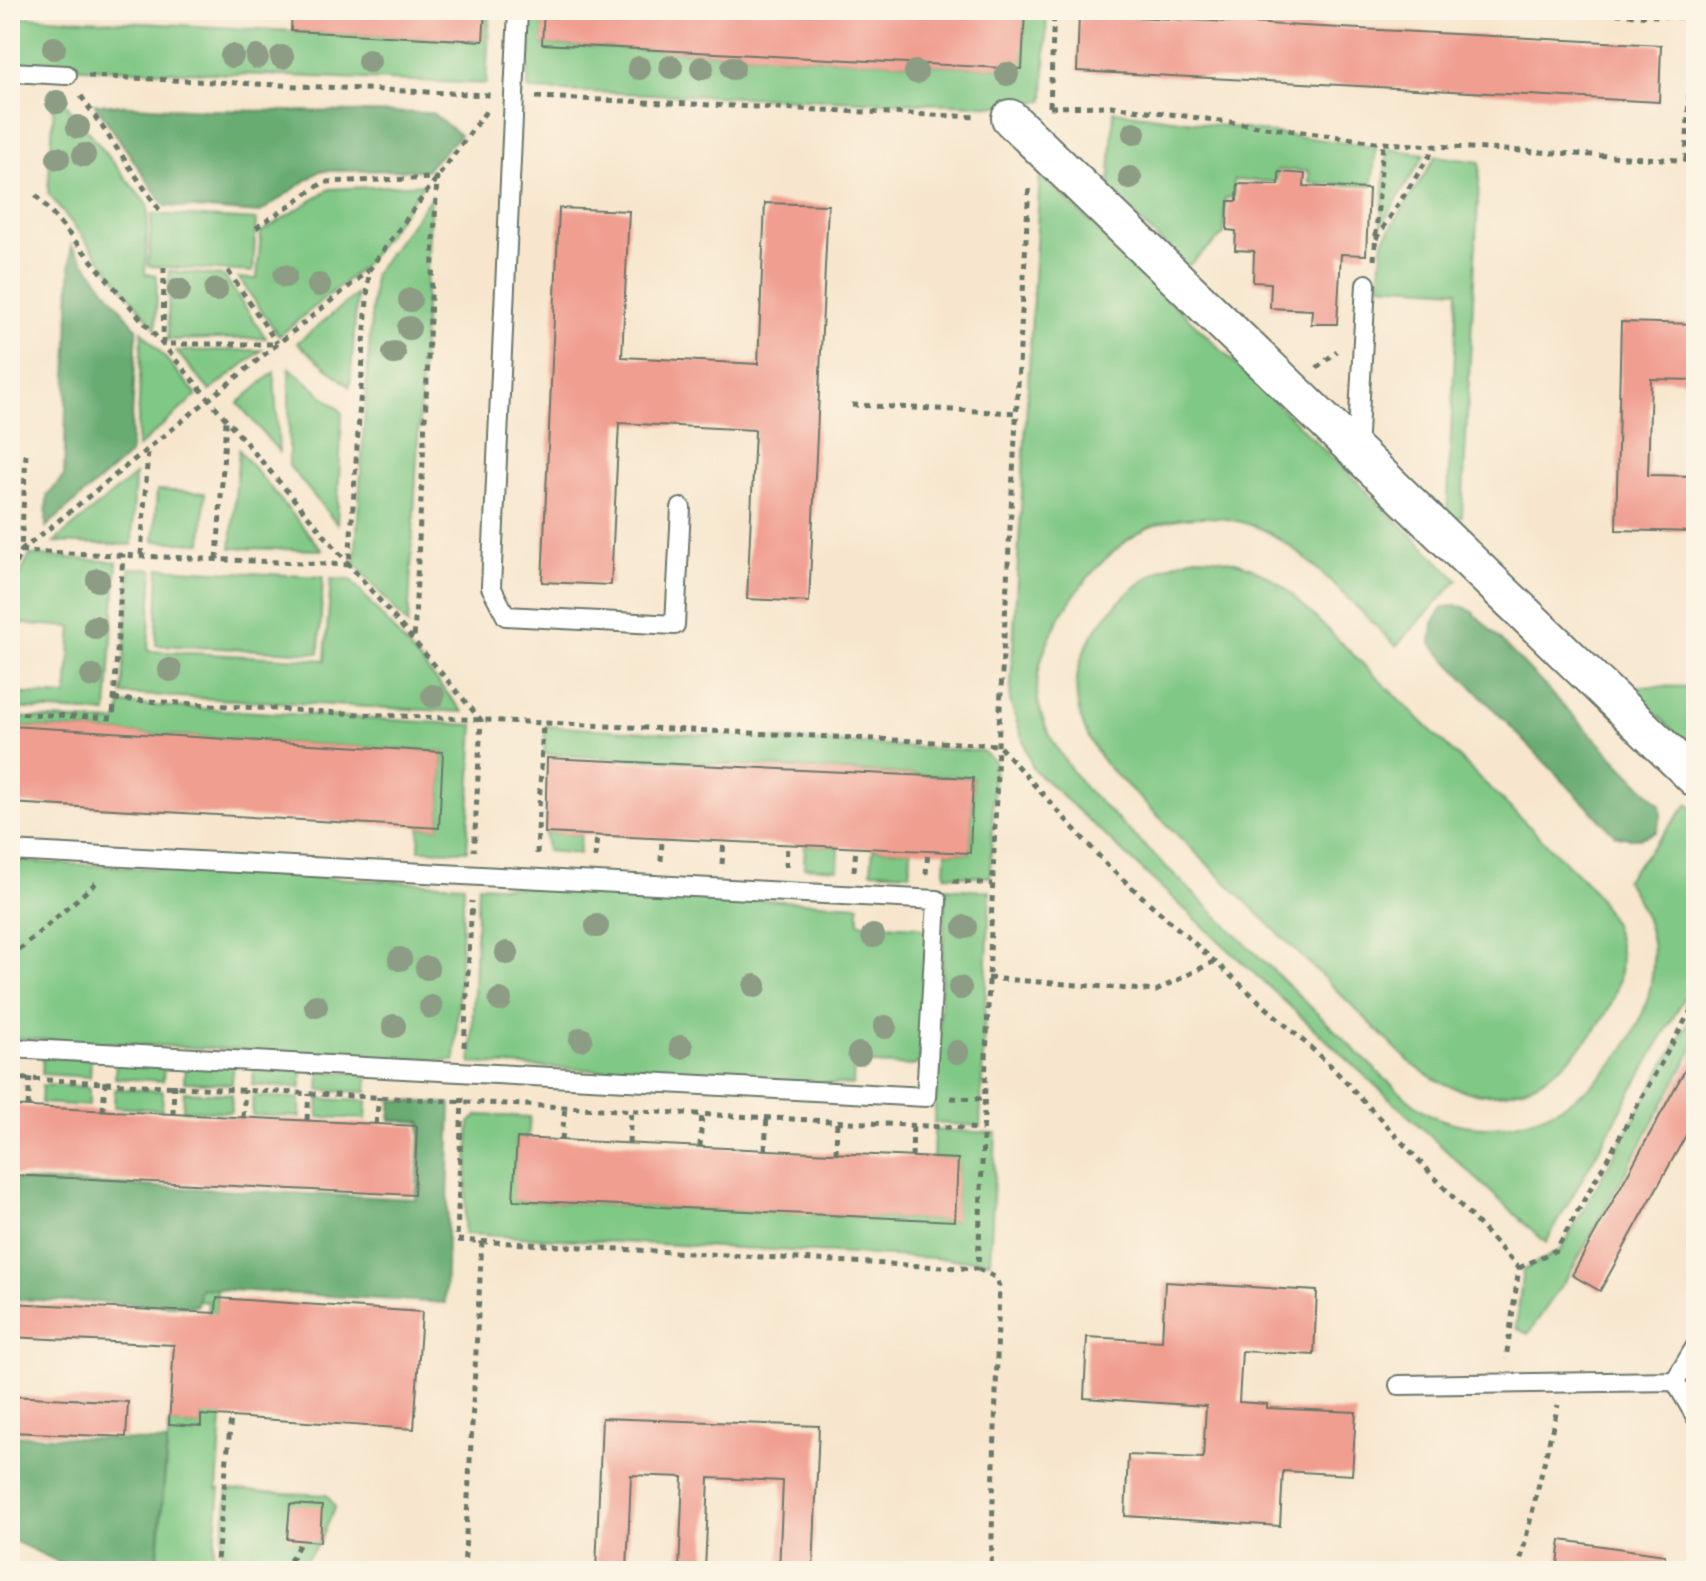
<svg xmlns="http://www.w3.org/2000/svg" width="1706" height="1581" font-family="Pangolin,sans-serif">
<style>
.green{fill:#80c885;stroke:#50825c;stroke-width:2}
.forest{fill:#68ac72;stroke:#447453;stroke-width:2}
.building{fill:#f09e90}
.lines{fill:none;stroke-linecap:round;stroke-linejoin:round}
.service-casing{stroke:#6b786a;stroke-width:22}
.minor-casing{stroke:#6b786a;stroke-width:40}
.path{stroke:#6b786a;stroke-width:5;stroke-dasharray:6 6;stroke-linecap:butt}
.service{stroke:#fff;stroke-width:18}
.minor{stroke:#fff;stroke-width:36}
.tree{fill:#8d9c84}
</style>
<rect width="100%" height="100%" fill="#fcf5e5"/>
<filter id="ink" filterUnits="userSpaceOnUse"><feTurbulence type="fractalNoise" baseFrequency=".0125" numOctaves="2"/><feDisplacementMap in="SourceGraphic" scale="16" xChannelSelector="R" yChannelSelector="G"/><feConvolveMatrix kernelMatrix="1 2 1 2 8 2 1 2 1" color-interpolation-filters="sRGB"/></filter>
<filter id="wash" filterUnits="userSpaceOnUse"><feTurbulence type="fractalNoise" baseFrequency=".006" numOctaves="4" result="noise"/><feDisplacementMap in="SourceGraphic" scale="32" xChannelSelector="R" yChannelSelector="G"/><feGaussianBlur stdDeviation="1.8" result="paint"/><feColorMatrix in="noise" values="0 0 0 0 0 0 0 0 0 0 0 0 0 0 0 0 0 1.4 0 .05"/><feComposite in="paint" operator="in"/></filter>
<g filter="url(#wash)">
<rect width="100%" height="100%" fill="#f7e6cd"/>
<path class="green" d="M485,10H490L486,84L10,65V16L483,41Z
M531,10H544L543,44L1021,69L1025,12L1013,10H1047L1044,101L1010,106L528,90Z
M55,90L148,206L145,274L157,275L156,329L48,193Z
M1114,111L1376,147L1372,186L1309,183V171L1277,170L1276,182L1234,180V197L1225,198L1224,234L1187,267L1109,191Z
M1387,149L1425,154L1381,226Z
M1436,156L1480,162L1462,516L1452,520L1447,516L1458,290L1379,285L1383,240Z
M1040,174L1458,580L1396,646C1361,613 1297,540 1254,526C1223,515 1189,514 1158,524C1104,542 1038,629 1037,687C1037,725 1064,761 1086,789L1384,1078C1402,1093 1420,1112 1443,1120C1546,1154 1657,1057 1653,953C1652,926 1640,902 1625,880L1688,804L1696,812V977L1546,1243L1033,769L1010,702Z
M424,184L364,266L279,336L239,278L257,279L261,232L330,189Z
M431,197L408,625L355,564L374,274Z
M152,214L256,220L253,272L148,266Z
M169,271L224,276L266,338L168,340Z
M357,294L350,387L297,343Z
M142,331L197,395L137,448Z
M262,350L210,391L176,351Z
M289,367L342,412L337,524L289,466Z
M274,372L279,452L238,403Z
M239,450L322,550L231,548Z
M135,475L132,545L54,542Z
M157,490L205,493L202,543L154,541Z
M30,555L117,562L107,713L10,708V693L67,696L72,627L10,623V596Z
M1195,557C1231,557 1256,566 1285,588L1588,884C1637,943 1629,999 1576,1052C1526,1104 1469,1108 1412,1064L1109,768C1063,712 1066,656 1117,604C1141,579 1162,566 1195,557Z
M130,568L153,569L148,651L325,660L331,579L351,580L463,712L122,694Z
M159,568L323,577L319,653L156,645Z
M1628,686L1696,687V753Z
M121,704L474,725L467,851L419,850L420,827L439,828L443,752L10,726V717L114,722L119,719Z
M545,726L982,751L995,761L990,877L945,875L946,852L970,853L973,778L544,754Z
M545,833L581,835L579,854L547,851Z
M805,845L839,847L838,869L804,867Z
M873,849L911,850L910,873L871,871Z
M10,861L464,885L455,1061L10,1038Z
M478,885L859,905V922L864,924L919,927L926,932L920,1058L918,1064L912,1066L854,1063L853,1085L471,1063Z
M946,888L990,891L980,1126L934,1123Z
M1696,1008V1044L1570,1273L1528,1334L1516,1328L1523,1270L1561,1250Z
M43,1056L91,1059L90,1077L42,1074Z
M116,1060L164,1063L163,1081L115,1078Z
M185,1064L233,1066L232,1084L184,1082Z
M254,1067L302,1070L301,1088L252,1085Z
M320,1071L368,1074L367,1092L319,1090Z
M42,1085L89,1087V1106L41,1103Z
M115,1089L163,1091L162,1110L114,1107Z
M184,1092L232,1094L231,1112L183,1110Z
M253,1096L300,1099V1117L252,1115Z
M319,1099L367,1101L366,1119L318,1117Z
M478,1115L530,1117L528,1138L517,1139L514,1200L954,1221L958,1160L933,1158L934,1130L996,1133L990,1261L464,1234L470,1123Z
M199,1288L217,1289L212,1375L225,1377L217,1489H220L212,1571H157L169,1424L201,1426L208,1302L198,1301Z
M228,1490L327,1495L335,1507L320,1542L296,1571H219Z"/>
<path class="forest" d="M95,104L206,110L432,113L460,135L426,170L320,171L259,213L165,206Z
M71,245L137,329L130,454L46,527L47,496L64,476Z
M1455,605L1472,611L1660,805L1661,817L1656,832C1641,839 1631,840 1615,835L1431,644L1433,623L1443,608Z
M392,1100L451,1104L445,1303L200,1288L197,1306L10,1299V1180L416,1199L421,1122L390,1120Z
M10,1435L167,1442L156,1571H78L10,1539Z"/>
<g id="blocks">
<path class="building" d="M292,10H485L483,41L291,31Z
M544,10L1025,11L1022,69L542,44Z
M1079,14L1661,45L1659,102L1077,71Z
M1279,172L1305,174L1304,186L1369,189L1366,255L1341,254L1337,324H1311L1312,310L1270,308L1271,283L1253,282L1254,251L1235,250L1236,231L1227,230L1228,201H1237L1238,184L1279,185Z
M765,203L828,205L809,602L747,599L755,430L619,423L611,585L542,582L559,208L629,211L622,357L758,364Z
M1621,322L1696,324V380L1651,379L1648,475L1696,476V532L1616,530Z
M10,726L443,752L439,828L10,803Z
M547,758L973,778L970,853L545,833Z
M1696,1050V1117L1600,1291L1572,1275Z
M10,1106L417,1126L414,1195L10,1175Z
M517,1138L958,1159L955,1221L513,1200Z
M1165,1282L1317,1291L1314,1355L1242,1351L1239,1402L1267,1404V1408L1356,1412L1352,1475L1283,1471L1280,1526L1125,1516L1128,1455L1203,1458L1206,1406L1084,1398L1087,1337L1162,1341Z
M217,1298L422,1312L414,1429L201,1415V1426L169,1424L174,1345L10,1337V1303L216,1313Z
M10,1396L128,1402L126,1437L10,1432Z
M602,1418L819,1426L813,1571H779L783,1481L709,1478L705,1571H679L683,1477L631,1475L627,1571H596Z
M290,1504L322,1506L320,1542L287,1539Z
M1561,1540L1665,1555L1664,1571H1557Z"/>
</g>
</g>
<g filter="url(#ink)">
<use href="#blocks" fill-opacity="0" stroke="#6b786a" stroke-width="2"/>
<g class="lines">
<defs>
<path id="service" d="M518,10L491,587L506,616L675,625L681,508
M10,72L67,75
M1357,452L1366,284
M10,851L937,900L926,1097L10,1048
M1696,1346L1675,1381L1696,1417
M1399,1385L1675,1381"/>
<path id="minor" d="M1010,118L1696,779"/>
</defs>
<use href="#service" class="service-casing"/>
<use href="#minor" class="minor-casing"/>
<path class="path" d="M1544,10L1693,18
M88,76L490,95
M81,96L162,214
M536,97L977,117
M1050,107L1111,106L1383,143L1696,161
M1050,107L1054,10
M1686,160L1693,10
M36,195L481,720L474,851
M256,228L324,182L437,178L414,640
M1376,239L1435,147
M1374,260L1383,143
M164,267L163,344H276
M228,271L277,343
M1317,368L1337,351
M852,405L1017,413
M26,454L21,551L349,565L369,270L487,110
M141,555L148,450
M10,557L21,551L368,271
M217,559L226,420
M10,574L21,552
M114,699L340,713L998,745L1108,866L1329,1064L1519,1268L1506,1359
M10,713L113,718L123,554
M537,854L543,723
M595,858L597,835
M661,861L662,839
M722,864L724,841
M786,867L787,844
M854,871L856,848
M926,874L928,851
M953,881L992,884
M10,958L97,882
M988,978L1156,991L1215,961
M464,1047L472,901
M10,1078L982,1129
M462,1097L457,1240L978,1269L998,745L1029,185
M951,1098L983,1099
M28,1107L30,1076
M103,1111L105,1080
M173,1114L174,1083
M243,1117L245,1090
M307,1120L309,1094
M376,1124L379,1097
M562,1140L565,1105
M629,1143L631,1108
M700,1147L702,1112
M765,1150L767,1115
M836,1153L837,1119
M912,1157L913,1122
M1519,1268L1556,1250L1696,1001
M978,1269L995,1277L999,1286L991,1571
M216,1571L231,1417
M284,1571L302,1540
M464,1571L482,1241
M1518,1571L1558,1405"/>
<use href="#service" class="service"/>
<use href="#minor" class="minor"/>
</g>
<g class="tree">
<circle cx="54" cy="48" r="12"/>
<circle cx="232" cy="56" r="12"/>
<circle cx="257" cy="57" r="12"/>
<circle cx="282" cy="57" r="12"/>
<circle cx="369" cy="61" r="12"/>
<circle cx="671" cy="67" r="12"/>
<circle cx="639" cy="68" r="12"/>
<circle cx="702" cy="68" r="12"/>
<circle cx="733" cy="68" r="12"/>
<circle cx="916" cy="72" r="12"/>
<circle cx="1007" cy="74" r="12"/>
<circle cx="57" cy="102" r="12"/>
<circle cx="78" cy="127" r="12"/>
<circle cx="1134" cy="133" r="12"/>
<circle cx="84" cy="155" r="12"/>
<circle cx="58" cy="158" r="12"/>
<circle cx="1130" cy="178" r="12"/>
<circle cx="285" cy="276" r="12"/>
<circle cx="319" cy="285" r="12"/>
<circle cx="179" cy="290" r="12"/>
<circle cx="216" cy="290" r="12"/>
<circle cx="410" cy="300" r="12"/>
<circle cx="409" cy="328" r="12"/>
<circle cx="394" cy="353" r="12"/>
<circle cx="98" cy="580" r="12"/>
<circle cx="95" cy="627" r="12"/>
<circle cx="170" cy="670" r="12"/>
<circle cx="92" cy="676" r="12"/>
<circle cx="433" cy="696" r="12"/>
<circle cx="597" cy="926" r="12"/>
<circle cx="965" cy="927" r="12"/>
<circle cx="873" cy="936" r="12"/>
<circle cx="507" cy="953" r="12"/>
<circle cx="400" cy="959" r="12"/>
<circle cx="427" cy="968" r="12"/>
<circle cx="755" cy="986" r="12"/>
<circle cx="960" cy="988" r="12"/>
<circle cx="500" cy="1000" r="12"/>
<circle cx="316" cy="1006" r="12"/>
<circle cx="431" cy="1007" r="12"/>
<circle cx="394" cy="1026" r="12"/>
<circle cx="885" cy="1027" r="12"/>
<circle cx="581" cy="1039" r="12"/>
<circle cx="681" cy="1047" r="12"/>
<circle cx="957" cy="1052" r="12"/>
<circle cx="859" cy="1054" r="12"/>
</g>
</g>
<rect width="1706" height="1581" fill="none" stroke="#fcf5e5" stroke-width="40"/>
</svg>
